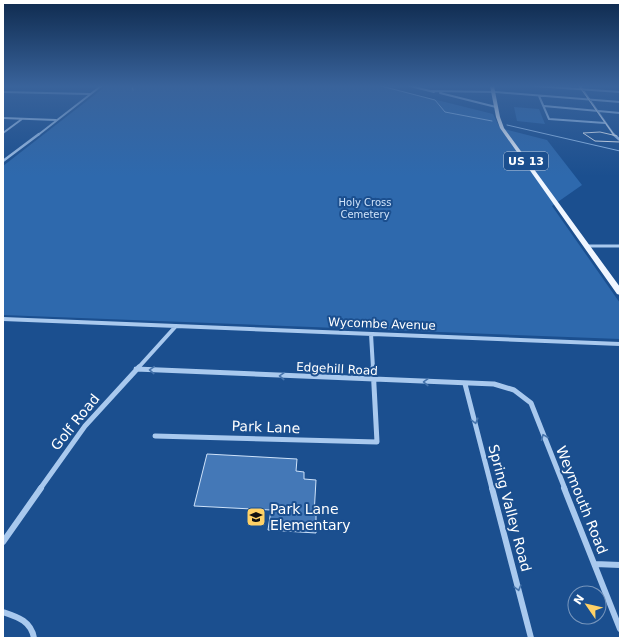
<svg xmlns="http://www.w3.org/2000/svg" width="623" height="641" font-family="'DejaVu Sans',sans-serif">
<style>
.green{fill:#2e69ad}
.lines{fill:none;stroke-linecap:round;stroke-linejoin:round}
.stream{stroke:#9cc4f0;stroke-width:1}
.building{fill:#4478b7;stroke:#cfe3fa}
.minor-far5{stroke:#a9c9ee;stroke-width:2}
.minor-far4{stroke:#a9c9ee;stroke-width:2.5}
.minor-far3{stroke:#a9c9ee;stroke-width:3}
.minor-far2{stroke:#a9c9ee;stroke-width:4}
.minor-far1{stroke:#a9c9ee;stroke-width:5}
.minor{stroke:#a9c9ee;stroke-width:6}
.primary{fill:#f0f6ff;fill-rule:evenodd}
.tram{stroke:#fff;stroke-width:1}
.oneway{stroke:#4674ac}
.labels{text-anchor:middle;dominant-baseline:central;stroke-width:4;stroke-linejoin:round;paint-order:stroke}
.far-park-label{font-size:10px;fill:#cfe3fa;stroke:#1b4f8f}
.shield{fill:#1b4f8f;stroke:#bbcadd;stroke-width:1}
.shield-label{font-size:11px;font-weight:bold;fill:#fff}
.street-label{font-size:12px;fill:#fff;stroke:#1b4f8f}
.near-street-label{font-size:14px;fill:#fff;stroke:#1b4f8f}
.near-poi-label{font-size:14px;fill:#fff;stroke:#1b4f8f;text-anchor:start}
</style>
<rect width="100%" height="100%" fill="#1b4f8f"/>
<path class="green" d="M106,86H381L493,114L500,128L547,140L582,185L552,206L620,303V339L3,315V166Z
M514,107L539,109L545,124L517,121Z"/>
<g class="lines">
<path class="stream" d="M132,86L133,90
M381,86L435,100L445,112L492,121
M507,125L620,151"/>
</g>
<path class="building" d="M207,454L297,459L296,471L304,472V479L316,480L314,515H316V533L268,530L271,510L194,506Z"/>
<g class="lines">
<path class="minor-far5" d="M410,86L434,92
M535,86L620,92
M580,86L614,135
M432,91L496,92L620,102
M3,92L90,94
M440,93L496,107
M539,96L549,119L605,123
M544,106L620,113
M3,118L56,120
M3,133L22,119
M38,135L101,86"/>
<path class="minor-far4" d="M613,134L620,140
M3,161L39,134"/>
<path class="minor-far3" d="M586,246H620"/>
<path class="minor-far2" d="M3,319L620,344
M371,334L373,368
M138,368L176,326"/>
<path class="minor-far1" d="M136,369L494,384L514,390L531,403L565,489
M465,384L492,489
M155,436L377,442L373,367
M40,489L85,426L139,367"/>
<path class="minor" d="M492,488L531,638
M564,488L620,629
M3,542L41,488
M595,564L620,565
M3,612C18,617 31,621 34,638"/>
<path class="primary" d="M490,86H494L500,117L504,128L620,287V295L617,294L500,128L496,117Z"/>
<path class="tram" d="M579,86L614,135
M617,136L600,132L583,133L595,141L620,142"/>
</g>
<defs><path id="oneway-chevron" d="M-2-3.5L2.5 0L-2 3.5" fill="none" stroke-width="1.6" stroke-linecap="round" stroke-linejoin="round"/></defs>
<g class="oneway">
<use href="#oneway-chevron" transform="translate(152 370) rotate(-177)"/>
<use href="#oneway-chevron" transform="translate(282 376) rotate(-177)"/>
<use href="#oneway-chevron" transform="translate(426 382) rotate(-178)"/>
<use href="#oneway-chevron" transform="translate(475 421) rotate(75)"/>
<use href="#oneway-chevron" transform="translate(544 437) rotate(-112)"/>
<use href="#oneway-chevron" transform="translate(518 588) rotate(75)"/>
</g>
<linearGradient id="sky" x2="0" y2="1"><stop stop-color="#0f2b4f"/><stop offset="0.49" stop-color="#39639b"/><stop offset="1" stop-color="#39639b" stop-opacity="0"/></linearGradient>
<rect width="623" height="176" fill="url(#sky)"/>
<defs>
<symbol id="school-square" viewBox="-11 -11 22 22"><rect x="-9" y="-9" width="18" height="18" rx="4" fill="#ffd166" stroke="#1b4f8f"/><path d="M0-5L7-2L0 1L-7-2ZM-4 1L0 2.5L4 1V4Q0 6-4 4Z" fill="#111"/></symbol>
</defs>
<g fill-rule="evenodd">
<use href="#school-square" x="245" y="506" width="22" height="22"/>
</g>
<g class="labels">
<g class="far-park-label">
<text x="365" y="202">Holy Cross<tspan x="365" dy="12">Cemetery</tspan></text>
</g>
<rect class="shield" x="504" y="152" width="44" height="18" rx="3"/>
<g class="shield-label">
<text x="526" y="161">US 13</text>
</g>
<g class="street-label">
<text transform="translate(382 324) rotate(2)">Wycombe Avenue</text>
<text transform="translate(337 369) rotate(3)">Edgehill Road</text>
</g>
<g class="near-street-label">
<text transform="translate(75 422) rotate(-51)">Golf Road</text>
<text transform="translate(266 427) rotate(2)">Park Lane</text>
<text transform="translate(582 500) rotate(68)">Weymouth Road</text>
<text transform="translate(510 508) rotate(75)">Spring Valley Road</text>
</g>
<g class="near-poi-label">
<text x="270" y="509">Park Lane<tspan x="270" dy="16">Elementary</tspan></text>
</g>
</g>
<rect width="623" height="641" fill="none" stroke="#ffffff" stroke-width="8"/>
<g transform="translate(587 605) rotate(304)"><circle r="19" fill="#1b4f8f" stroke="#7695bc"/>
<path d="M0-3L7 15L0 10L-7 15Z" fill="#ffd166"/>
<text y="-6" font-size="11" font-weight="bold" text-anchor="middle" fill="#ffffff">N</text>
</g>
</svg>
